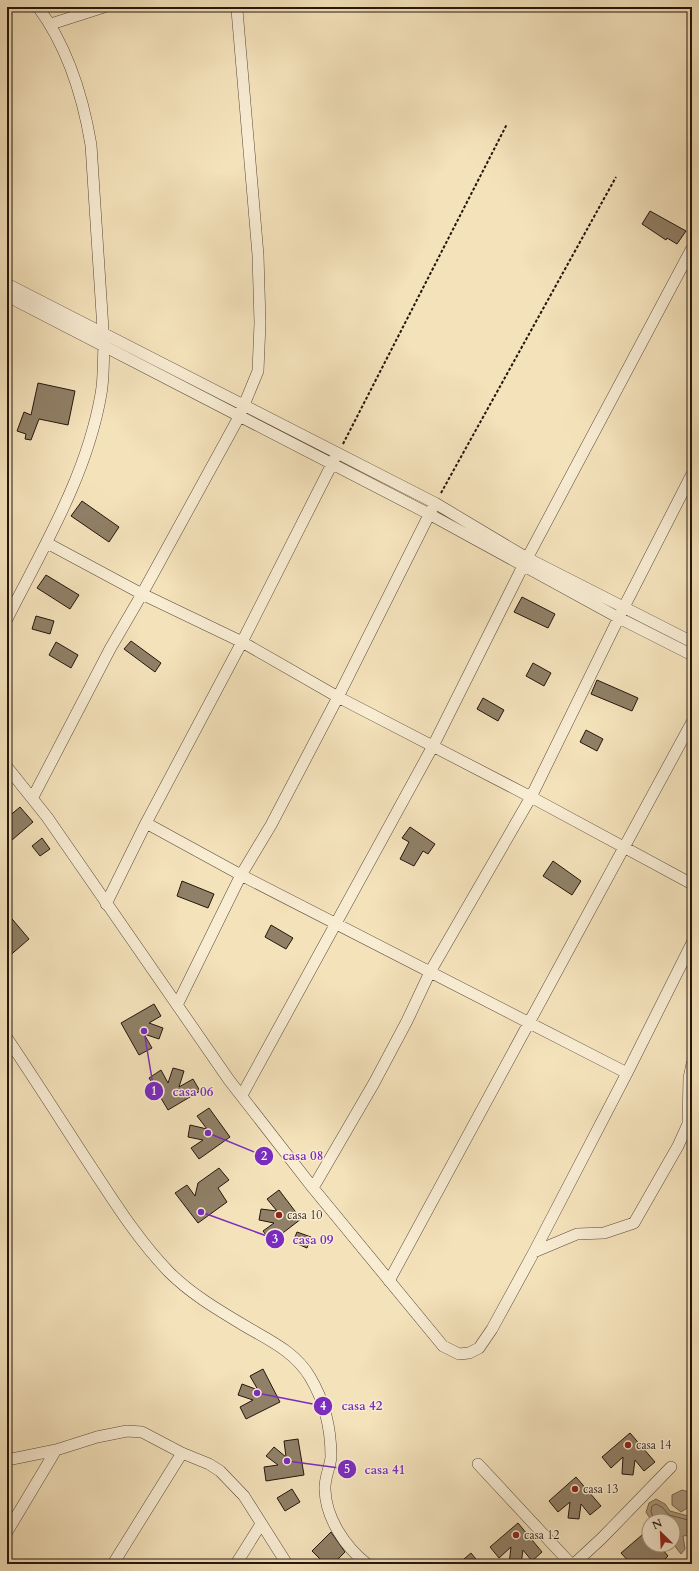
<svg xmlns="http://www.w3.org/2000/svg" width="699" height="1571" font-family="Cardo,serif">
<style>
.water{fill:#ad9d80;stroke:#766752}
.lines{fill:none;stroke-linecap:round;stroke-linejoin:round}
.shore{stroke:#685a46;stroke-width:1}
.building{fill:#908067;stroke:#24160c}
.street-casing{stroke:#584938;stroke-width:12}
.path{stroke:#24160c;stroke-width:2;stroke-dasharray:3 2;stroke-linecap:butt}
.street{stroke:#f8ecd3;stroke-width:11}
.poi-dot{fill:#8f2418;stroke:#f8ecd3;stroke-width:1.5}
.labels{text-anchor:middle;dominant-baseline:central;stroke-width:3;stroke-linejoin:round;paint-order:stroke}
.poi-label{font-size:12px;fill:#24160c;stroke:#f8ecd3;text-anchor:start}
.leader{fill:none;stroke:#7b2cbf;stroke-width:1.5}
.callout-dot{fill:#7b2cbf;stroke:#f8ecd3;stroke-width:1.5}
.mark-label{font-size:12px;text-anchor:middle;font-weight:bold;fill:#fff}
.callout-label{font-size:13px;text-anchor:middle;font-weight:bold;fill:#7b2cbf;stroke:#f8ecd3;stroke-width:3;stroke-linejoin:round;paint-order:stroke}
</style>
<rect width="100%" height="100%" fill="#f4e2bb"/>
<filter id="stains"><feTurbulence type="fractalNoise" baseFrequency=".005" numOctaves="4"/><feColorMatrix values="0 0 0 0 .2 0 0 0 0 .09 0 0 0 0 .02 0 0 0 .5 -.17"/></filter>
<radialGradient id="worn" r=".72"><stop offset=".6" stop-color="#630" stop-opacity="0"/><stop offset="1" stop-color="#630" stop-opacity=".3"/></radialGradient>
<path class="water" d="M682,1490L689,1492L692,1505L681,1512L672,1505V1495Z
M656,1499L665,1504L670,1511L692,1517V1535L683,1536L685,1549L681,1554L674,1545L675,1537L673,1521L651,1520L646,1512L649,1503Z"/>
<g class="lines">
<path class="shore" d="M654,1521L651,1511L652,1506L656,1504L662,1507L669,1515L692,1521"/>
</g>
<path class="building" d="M650,211L686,231L677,244L667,238L666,240L642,224Z
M38,383L75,391L68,425L39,419L31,440L25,439L26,434L17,431L24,412L31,415Z
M82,501L119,527L109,542L71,516Z
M46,575L79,595L70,609L37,588Z
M522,597L555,614L548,628L514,612Z
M36,616L54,621L50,634L32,629Z
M131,641L161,663L155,672L124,649Z
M56,642L78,655L71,668L49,655Z
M533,663L551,673L544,686L526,676Z
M597,680L638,698L632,711L591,694Z
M483,698L504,710L498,721L477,709Z
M586,730L603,739L597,751L580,742Z
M20,807L33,822L12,840L7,835V818Z
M410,827L435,844L428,854L423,851L414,866L400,859L409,842L402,838Z
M42,838L50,849L40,856L32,846Z
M553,861L581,881L572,895L543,876Z
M182,881L214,894L208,908L177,896Z
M7,913L29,939L7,958Z
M271,925L293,938L286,949L265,937Z
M154,1004L161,1016L149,1023L163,1028L159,1039L144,1034L152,1048L139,1055L121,1023Z
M173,1068L184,1071L179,1087L193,1079L200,1091L168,1110L149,1078L161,1070L168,1083Z
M209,1108L230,1137L199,1159L191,1148L203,1140L188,1137L190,1125L207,1129L197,1116Z
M219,1168L229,1180L218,1188L227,1202L198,1223L175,1193L187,1185L195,1196L198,1183Z
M279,1190L301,1219L271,1242L263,1231L274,1223L259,1220L261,1209L277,1211L267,1199Z
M297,1232L311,1237L307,1248L293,1242Z
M263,1369L280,1402L246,1419L240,1407L253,1400L238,1395L242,1384L258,1390L250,1376Z
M630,1433L655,1462L644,1471L635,1460L633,1475L622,1474L623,1457L611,1468L602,1457Z
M298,1439L304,1475L266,1481L264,1467L278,1465L266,1456L274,1447L286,1457L284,1441Z
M576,1477L601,1506L590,1515L581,1504L579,1519L568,1518L570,1502L558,1512L549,1501Z
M292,1489L300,1502L285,1511L277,1498Z
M518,1523L542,1552L532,1561L523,1550L521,1564H509L511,1547L499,1558L490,1547Z
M649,1529V1545H659L668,1556L660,1564H631L621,1553Z
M331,1532L345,1552L333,1564H325L312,1551Z
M471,1553L480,1564H458Z"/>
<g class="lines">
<defs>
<path id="street" d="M51,24L104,7
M7,284L435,503L527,558L692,642
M7,296L429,514L619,618L692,655
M47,543L142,594L242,642L338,697L531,797L692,884
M7,619C44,546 87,475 101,394C104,378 103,361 104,345L91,145C83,97 67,46 38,7
M7,767L47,817L229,1080L313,1188L443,1346L459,1354L469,1353L479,1348L492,1329L534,1252L627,1073L692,943
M33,797L110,649L142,594L239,417L258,371L260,323L258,255L237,10L235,7
M146,823L241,875L627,1073
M106,904L146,823L242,642L335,458
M178,1003L241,875L271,825L338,697L432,509
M7,1038C34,1078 60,1119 86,1159C112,1198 136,1238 169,1272C190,1293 215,1308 240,1323C266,1339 294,1350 310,1377C325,1402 331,1429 331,1457C330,1468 324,1479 325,1490C326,1518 345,1547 367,1564
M242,1095L433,746L523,566L692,248
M313,1188L374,1083L407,1021L430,972L531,797L624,607L692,474
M534,1252L577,1234L604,1233L634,1223L678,1146L688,1124L689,1078L692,1064
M389,1281L692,722
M7,1460L56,1450L97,1437L127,1431L142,1432L182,1453L209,1464L220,1471L244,1496L287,1564
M478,1464L571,1564
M7,1532L56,1450
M113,1564L182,1453
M236,1564L261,1524
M574,1564L602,1538L671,1467"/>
</defs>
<use href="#street" class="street-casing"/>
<path class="path" d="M343,444L507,124
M441,493L616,177"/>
<use href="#street" class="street"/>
</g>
<g class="poi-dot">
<circle cx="279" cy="1215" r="4"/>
<circle cx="628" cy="1445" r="4"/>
<circle cx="575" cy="1489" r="4"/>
<circle cx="516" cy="1535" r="4"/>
</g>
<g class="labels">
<g class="poi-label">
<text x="287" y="1215">casa 10</text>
<text x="636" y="1445">casa 14</text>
<text x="583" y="1489">casa 13</text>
<text x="524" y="1535">casa 12</text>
</g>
</g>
<path class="leader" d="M144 1031L154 1091M208 1133L264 1156M201 1212L275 1239M257 1393L323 1406M287 1461L347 1469"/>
<g class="callout-dot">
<circle cx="144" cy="1031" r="4"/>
<circle cx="208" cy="1133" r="4"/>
<circle cx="201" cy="1212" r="4"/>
<circle cx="257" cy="1393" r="4"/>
<circle cx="287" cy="1461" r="4"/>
<circle cx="154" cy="1091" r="10"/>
<circle cx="264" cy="1156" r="10"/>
<circle cx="275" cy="1239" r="10"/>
<circle cx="323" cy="1406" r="10"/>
<circle cx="347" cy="1469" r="10"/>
</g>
<g class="mark-label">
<text x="154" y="1095">1</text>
<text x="264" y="1160">2</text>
<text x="275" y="1243">3</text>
<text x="323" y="1410">4</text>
<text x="347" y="1473">5</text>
</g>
<g class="callout-label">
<text x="193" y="1096">casa 06</text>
<text x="303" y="1160">casa 08</text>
<text x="313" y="1244">casa 09</text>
<text x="362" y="1410">casa 42</text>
<text x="385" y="1474">casa 41</text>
</g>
<rect width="699" height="1571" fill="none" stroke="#f4e2bb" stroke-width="24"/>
<rect x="8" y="8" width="683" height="1555" fill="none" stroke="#24160c" stroke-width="2"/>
<rect x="12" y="12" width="675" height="1547" fill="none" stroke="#24160c"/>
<g transform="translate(661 1533) rotate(336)"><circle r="19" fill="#f8ecd3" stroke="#a39683"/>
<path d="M0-3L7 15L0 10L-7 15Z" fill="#8f2418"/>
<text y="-6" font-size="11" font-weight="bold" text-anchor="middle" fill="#24160c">N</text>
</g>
<rect width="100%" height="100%" filter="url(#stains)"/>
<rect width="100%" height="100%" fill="url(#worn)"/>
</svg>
